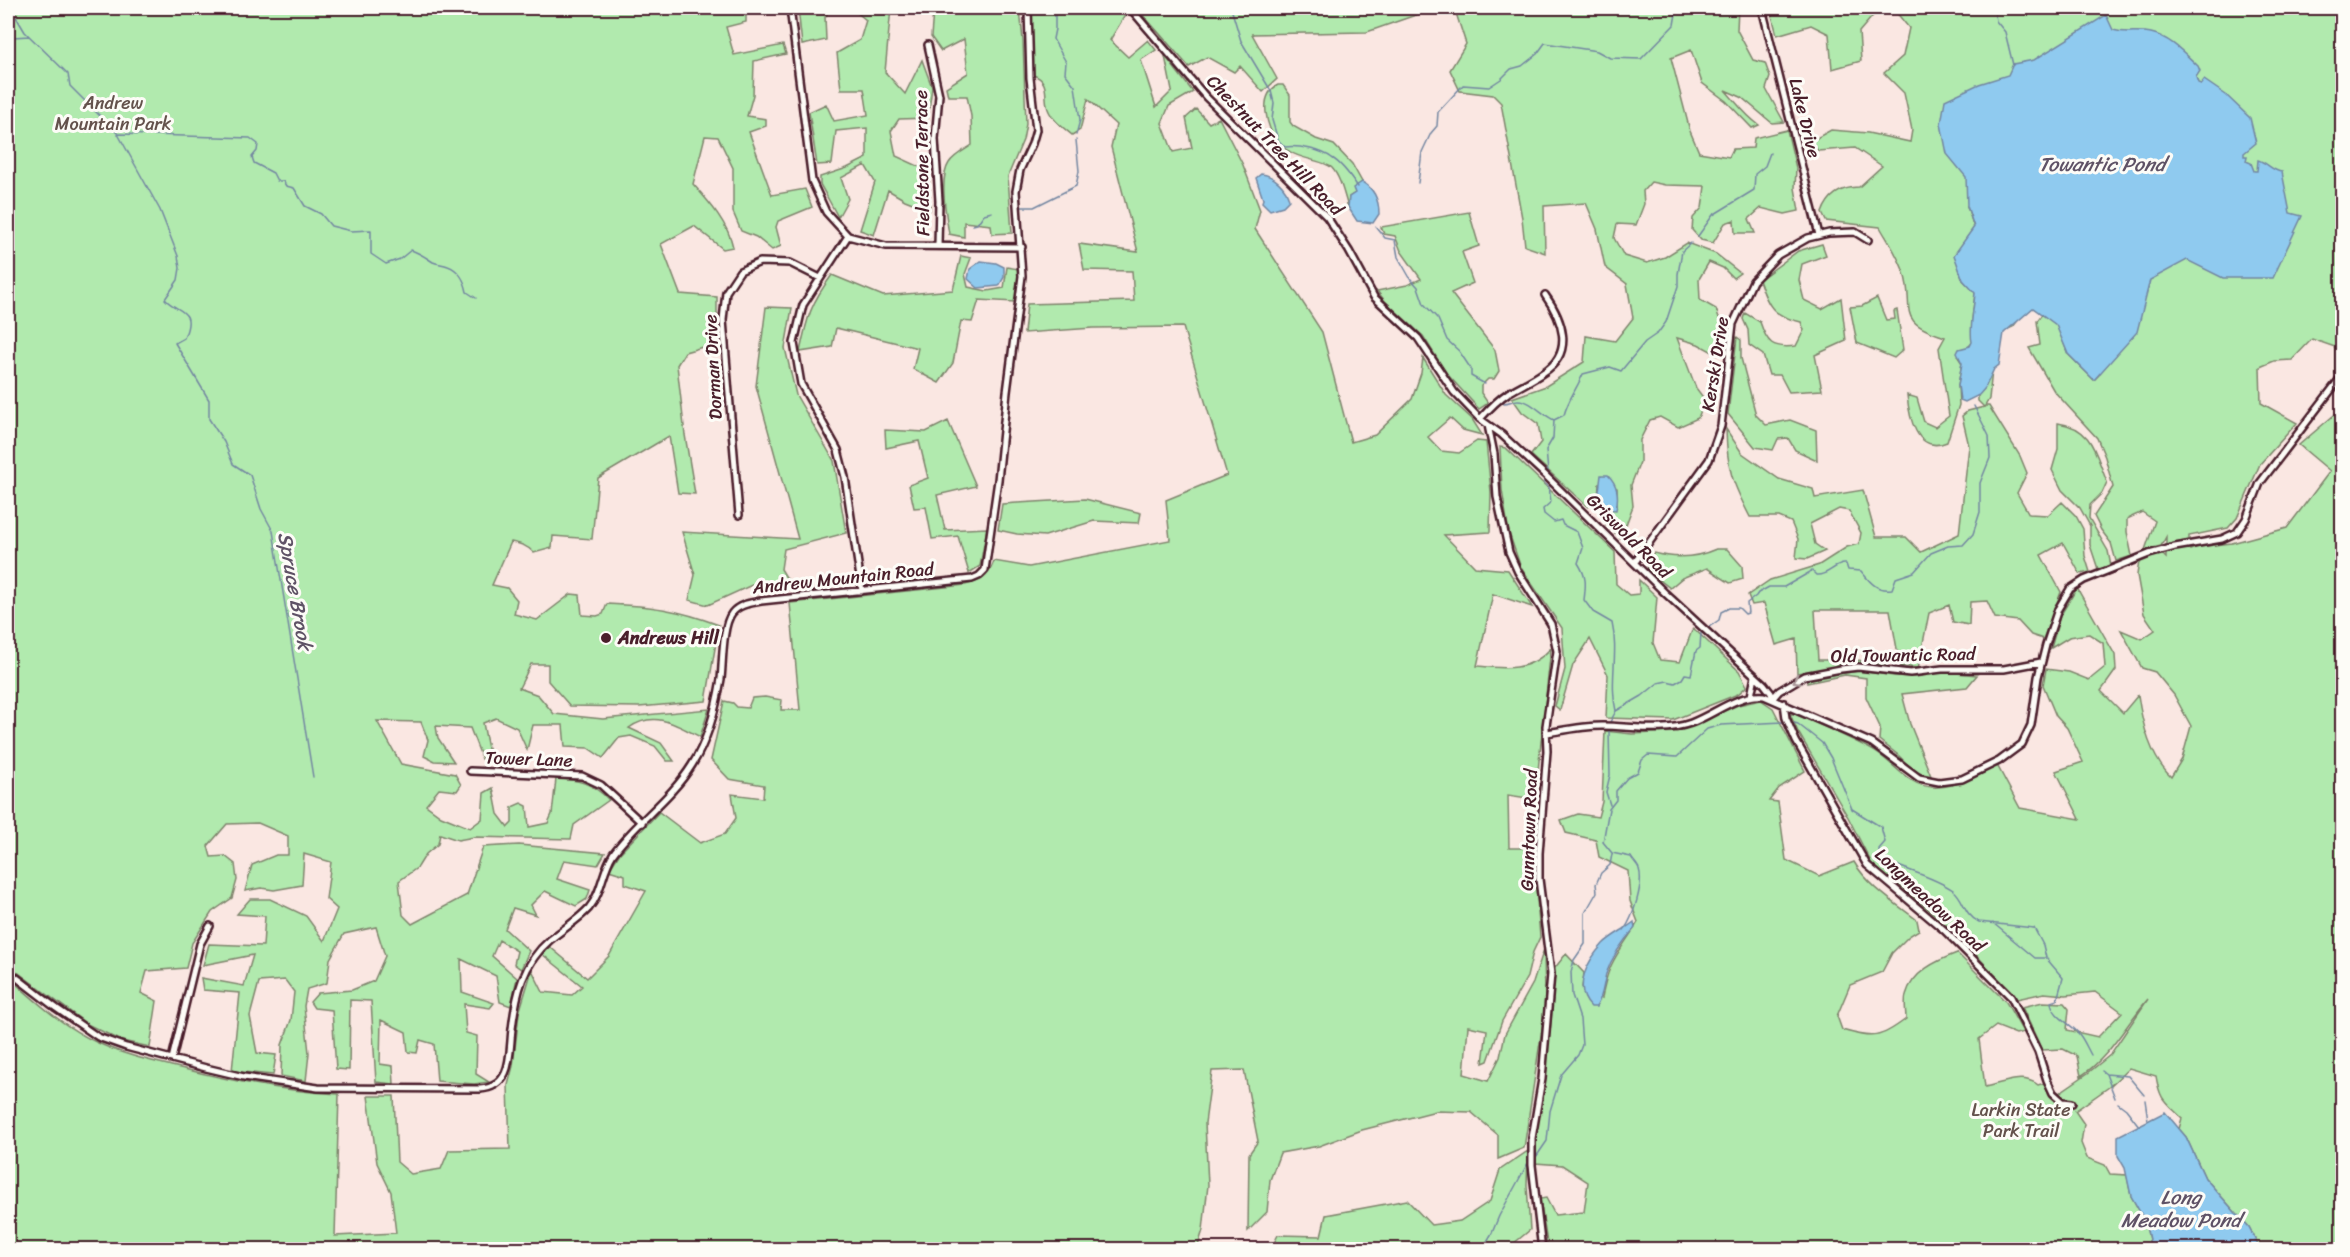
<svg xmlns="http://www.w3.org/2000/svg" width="2350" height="1257" font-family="Sriracha,sans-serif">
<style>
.green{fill:#b1eaae;stroke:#7e846c;stroke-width:1.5}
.water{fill:#8fcaef;stroke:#7386a1;stroke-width:1.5}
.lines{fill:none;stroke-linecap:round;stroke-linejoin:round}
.stream{stroke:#7386a1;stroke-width:1.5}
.minor-casing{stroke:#4a1f2b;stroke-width:10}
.minor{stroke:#fdfcf7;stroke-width:5}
.oneway{stroke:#ac999b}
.poi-dot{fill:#4a1f2b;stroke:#fdfcf7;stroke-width:2}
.labels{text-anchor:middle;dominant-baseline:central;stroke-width:6;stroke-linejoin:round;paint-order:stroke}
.park-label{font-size:18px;fill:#64524c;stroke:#fdfcf7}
.street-label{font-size:18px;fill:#4a1f2b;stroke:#fdfcf7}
.poi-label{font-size:18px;font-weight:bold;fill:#4a1f2b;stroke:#fdfcf7;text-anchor:start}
.water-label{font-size:20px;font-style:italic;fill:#5f5266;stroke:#fdfcf7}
</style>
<rect width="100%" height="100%" fill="#fae7e2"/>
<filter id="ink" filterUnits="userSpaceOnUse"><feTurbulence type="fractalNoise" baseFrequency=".0167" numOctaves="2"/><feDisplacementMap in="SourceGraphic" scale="12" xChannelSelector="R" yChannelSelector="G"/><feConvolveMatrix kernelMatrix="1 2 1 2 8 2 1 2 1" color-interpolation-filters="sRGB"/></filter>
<g filter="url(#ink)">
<path class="green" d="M8,8H735L746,13V22L726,27L734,55L783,45L786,54L754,61L753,95L747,116L766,119V126L749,132L772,195L805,189L812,207L778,221L776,227L781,246L772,250L756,237L741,231L733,212V168L718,137L705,136L693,184C709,202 728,223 733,247L723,249L694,226L661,244L680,294L717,297V343L685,352L677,365L685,435L695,494L678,493L669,436L598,478L592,539L553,536L552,548L534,553C528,546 521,544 511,542L492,585L507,588L517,600L514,614L537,620L571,594L580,595L582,615L597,616L603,614L607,604C652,606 676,609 719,625L706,701L639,707L570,706L548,681V664H531L519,688L538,695L554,714L603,719L709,709L700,737C676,724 654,710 629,728L661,743L674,761H667L655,746L631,736L619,738L603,758L588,748L565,747L563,725H533L527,750L517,728L496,718L483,723L490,759H482L470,728L436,726L438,738L454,762L434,761L424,756L428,740L421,722L377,721L401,764L455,774L461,785L457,791L439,789L426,805L441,816L470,828L482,819L484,793L493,788L498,814L508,827L512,823V807L521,803L527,806L529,827L548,823L552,814L556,779C577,779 593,783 609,800L574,825L571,839L474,837L458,840L440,834L438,844L426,854L418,867L399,881L403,915L412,924L467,895L483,847L519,845L605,853L598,865L564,860L557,879L590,890L587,899L576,906L545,891L531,905L536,915L513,908L505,929L529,951L521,969L514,964L517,951L499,940L492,956L517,978L511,1006L500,1002L496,976L461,959L462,992L494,1003L490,1008L464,1004L466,1033L477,1036L476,1074L489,1082L474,1084L437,1081L434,1044L420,1040L417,1053L408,1052L406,1032L381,1020L380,1064L393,1066L394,1084L376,1082L371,1001L350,1000L349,1070L336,1069L332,1010L314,1008L310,1002L318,993L352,990L374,981L385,956L376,927L344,934L330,959L327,983L307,989L304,1006L309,1053L306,1081L281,1076L282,1045L291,1020L294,992L285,980L259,982L250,1016L257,1053L276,1055L273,1075L232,1071L240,993L203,990L201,978L244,986L253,955L203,965L209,944L263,946L265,916L237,914L250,899H270L306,916L324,941L337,909L326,899L331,862L304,854L302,885L274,890L261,888L245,891L252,865L276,855H288V836L258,823L227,824L208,846L211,857L225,856L235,864L237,880L232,898L212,912L192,943L186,968L147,971L141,993L157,1001L150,1047L122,1041L87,1024L8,965Z
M798,8H891L885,72L905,94L922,60L932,87L928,118L899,119L891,131L896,156L929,171L930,210L905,200L888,190L874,235L860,230L875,182L865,165L841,178L848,199L838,217L820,184V177L847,168L867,158V128L836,131L832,164L817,165L809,112L826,104L834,121L868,115L864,89H841L837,53L860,40L866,20L855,11H829L825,17L826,40L802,45Z
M923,8H1020L1023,41L1026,124L1023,140L1008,176L1012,233L992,234L991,225L964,222V237L949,234C946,216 939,178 949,163C954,155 965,150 972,145L971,116L967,96H948L946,87L968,73L964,39L941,51L931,37L933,11Z
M1031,8H1123L1127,12L1110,40L1128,57L1148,40L1156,50L1141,60L1156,107L1172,91L1165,56L1193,92L1169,106L1162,123L1173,152L1192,148L1186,118L1196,109L1209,123L1219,118L1243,165L1260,210L1255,229L1322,332L1351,442L1375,435L1412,399L1421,373L1423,358L1446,395L1472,419L1482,435L1463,430L1450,418L1428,437L1441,451L1459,453L1477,441L1486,442L1491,492L1490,532L1444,535L1475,567L1508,570L1532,607L1493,594L1477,666C1505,669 1530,672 1551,648L1535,799L1508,795L1509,848H1533L1540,937L1533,952L1527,977L1502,1021L1488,1061L1483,1063L1487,1030L1468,1026L1464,1074L1488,1081L1500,1057L1505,1034L1533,983L1544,949L1545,1009L1524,1148L1498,1159V1135L1471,1112L1436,1111L1362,1130L1319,1146L1280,1153L1270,1180L1267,1212L1248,1231L1249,1154L1258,1141L1244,1070L1212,1071L1205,1123L1208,1185L1203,1230L1197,1249H8V977C35,1000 63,1027 96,1042C123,1055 152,1061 180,1068C232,1081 285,1092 339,1094L335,1236L396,1233L391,1192L377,1163L368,1096H394L397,1162L411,1174L441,1169L449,1150L510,1149L508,1085L513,1066L519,1013L532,970L543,992L572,995L582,986L542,954L550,947L587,978L609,956L646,891L625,884V875L609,870L620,853L659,812L700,843L725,834L736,818L732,794L763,798L764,785L729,779L711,760L724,701L733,703L737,707L748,708L752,698L765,697L782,700L781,710H800L790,603L965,585C982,581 988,578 994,561L1029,567L1170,540L1166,500L1227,475L1183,327L1093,328L1024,333L1027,304L1134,301L1132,271L1084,270L1079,244L1138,252L1111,147L1116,125L1088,99L1080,130L1072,135C1064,128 1052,120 1048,109C1043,96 1051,81 1033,75Z
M1137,8H1738L1737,30L1753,60L1765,63L1770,77L1766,89L1784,122L1772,123L1741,97L1725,90C1737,103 1744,114 1759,125L1752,128L1726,101L1702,83L1691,50L1671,58L1690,131L1699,152L1729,157L1733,149L1753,148L1754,138L1787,130L1796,168L1795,188L1799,211L1785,214L1761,208L1749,219L1755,233H1735L1734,220L1725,223L1713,243L1701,240L1692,230L1693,218L1702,208L1705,186L1665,185L1651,182L1643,191L1644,204L1636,225L1617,224L1614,238L1624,256L1647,263L1665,257L1687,243L1716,254L1740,273L1733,278L1723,268L1709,262L1699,279L1700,300L1716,309L1724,332L1718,355L1698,344L1677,338L1696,388L1705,400L1698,418L1678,427L1660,417L1650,420L1640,440V462L1631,485L1633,506L1621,538L1606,525L1608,510L1610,511L1617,505V488L1599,484L1598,499L1588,507L1531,455L1541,442L1538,424L1522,412L1512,398L1546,386L1584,362L1586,336L1615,341L1633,318L1627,284L1605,267L1597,229L1586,203L1544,206L1545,253L1525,246L1522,218L1501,103L1493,95L1460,91L1450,70L1466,44L1455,10H1430L1367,32L1252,34L1277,79L1263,92L1240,66L1234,72L1207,57L1189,67Z
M1770,8H2342V366L2335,373V347L2312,339L2292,360L2274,361L2260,367L2261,403L2297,423L2260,464L2237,518L2228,528L2189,536V540L2166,545V537L2161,546L2145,550L2155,521L2142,512L2127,519V532L2132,556L2116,561L2111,543L2101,530L2094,516L2113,487L2105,457L2097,438L2054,391L2029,348L2040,345L2037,321L2042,314L2057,325L2068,354L2094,380L2099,375L2065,324L2029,306L2013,327L2003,331L1994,351L1989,399L1985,406H1989L2020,456L2027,473L2017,493L2029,514L2048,515L2062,502L2076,516L2083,529L2085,556L2090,572L2080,574L2063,543L2041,555L2061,592L2043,639L2031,635L2018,621L1995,618L1987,601L1970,602L1969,625L1953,622L1949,605L1929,613L1918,668L1900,666L1890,610H1815L1818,660H1857L1887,665V670L1855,664L1797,673L1796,639L1776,645L1764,603L1752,605L1748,595L1770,580L1819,565L1847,547L1859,544L1861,533L1849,511L1839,509L1810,524L1815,544L1825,551L1807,559L1796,558L1798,539L1791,522L1779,517H1750C1732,482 1727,469 1726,429L1742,453L1779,479L1813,489L1815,498L1863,490L1876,537H1906L1921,552L1959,534L1969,446L1962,416L1968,411L1984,407L1978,401L1975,193L1967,206L1974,228L1955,255L1963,280L1975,292C1974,307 1969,330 1973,342L1958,357L1962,363L1958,385L1959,405L1947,442C1916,455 1909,416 1907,395L1917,398L1924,422L1935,427L1949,416L1939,348L1945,337C1893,321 1916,310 1904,273C1899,257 1888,241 1880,227L1826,221L1822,213C1828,196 1841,187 1859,187L1882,166L1855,148L1818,151L1811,141L1831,130L1868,133L1910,142L1912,130L1904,93L1884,73L1903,56L1909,28L1896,12L1877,11L1859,32L1861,61L1832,69L1829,34L1811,25L1777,35Z
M1278,85H1283L1290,95V122L1293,126L1316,139L1334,145L1352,164L1362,182L1354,188L1355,193L1349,197L1348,207C1344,195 1341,178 1332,168C1324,160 1301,160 1289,151C1285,149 1280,147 1278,143C1267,128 1257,96 1278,85Z
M1469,212L1479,246L1462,252L1473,283L1451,293L1495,350L1499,371L1494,379H1488L1481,386V393L1488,403L1479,409L1447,374L1423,336L1385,301L1377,291L1407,285L1421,279L1401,251L1395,236L1384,234L1381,227Z
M1822,244L1826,255L1802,264L1799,280L1804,300L1822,309L1841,298L1846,341L1815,355L1822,390L1789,392L1780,375H1769L1763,355L1749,345L1748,330L1743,319L1745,313L1760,322C1767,343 1772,349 1796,346L1804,330L1801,322C1772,316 1768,306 1759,280L1798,251Z
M961,256L971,258L965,274L968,287L987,291L1004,288L1007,267L1019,269L1015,302L979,300L972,322L961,321L953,363L939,383L913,369L918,348L836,328L832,347L800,352C807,317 811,303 832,275L883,296L953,290Z
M1877,298L1886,320L1895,319L1894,311L1897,310L1903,350L1894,358L1857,343L1850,307L1862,306Z
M766,307L792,308L785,348L796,395L834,461L846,533L784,549L781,569L793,589L756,593L754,584L708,605L689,600L695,575L682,532L798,539L756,386Z
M1737,337L1741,340V358L1756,415L1766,425L1790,420L1816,430L1817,460L1795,450L1788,438L1778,439L1773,450L1755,447L1728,414Z
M2340,410L2342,417V1249H2260L2249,1228L2205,1178L2186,1137L2179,1129L2182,1118C2165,1101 2160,1101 2156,1076L2129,1068L2109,1087L2075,1111L2084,1124L2081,1143L2087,1158L2105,1165L2110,1174L2127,1175L2131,1196L2145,1221L2151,1249H1548L1540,1199L1546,1198L1555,1215L1584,1212L1588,1182L1562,1165L1535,1163V1140L1543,1097L1552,1011L1554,969L1566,954L1584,973L1582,987L1602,998C1608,960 1620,952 1638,922L1630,901L1628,871L1599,857L1596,840L1566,833L1561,820L1578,814L1598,817L1602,802L1605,731L1632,734L1677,732L1738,705L1761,700L1773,708L1805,771L1779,788L1769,801L1778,802L1786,860L1819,876L1854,862C1868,886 1895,903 1917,920L1919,930L1909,936L1892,953L1882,972L1850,985L1837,1016L1842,1030C1873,1039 1880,1039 1906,1019C1906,1012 1904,1002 1906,995C1912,972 1936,961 1957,953L2006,1002L2023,1032L2016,1034L1996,1026L1979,1039L1985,1087C2002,1083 2023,1073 2038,1085L2045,1083L2059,1106L2067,1105L2059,1093L2088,1073L2110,1055L2148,999C2126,1024 2110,1057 2081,1076L2077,1056L2063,1049L2042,1050L2022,1007L2043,1002L2064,1003L2069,1009L2067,1030L2098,1037L2122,1012L2095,992L2066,995L2044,993L2017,999L1956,933L1903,888L1873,866L1848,817L1798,732L1790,714H1795C1822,726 1849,737 1874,751C1888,759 1898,772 1911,780C1938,798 1973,778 1997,765L2020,808L2080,819L2056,771L2083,762L2067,728L2056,716L2043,685L2046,669L2069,672L2089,680L2105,667L2103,643L2089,634L2069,637L2051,648L2060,616L2077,588L2115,655L2116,670L2101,691L2123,713L2138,695C2142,723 2150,757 2171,777L2182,759L2191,726L2174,695L2155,672L2142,668L2121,630L2142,639L2155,630L2144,614L2137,575L2139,561L2162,554L2166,558V552L2189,547L2190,550L2198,547L2232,543L2287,528L2330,471L2299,445Z
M948,421L976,486L937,495L945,530L987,528L980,566L969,573L958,536L932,539L926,507L914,508L909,485L928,478L919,441L886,448L885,430L926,432Z
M2058,423C2093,428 2095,453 2107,482L2102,493L2090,505L2089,518L2108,551L2111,566L2098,569L2090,545V526L2080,508L2062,490L2052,470L2058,449Z
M1500,447L1506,448L1615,552L1616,584L1629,595L1639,594V580L1657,597L1653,643L1660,660L1680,662L1693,628L1739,671L1747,686L1738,694L1673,720L1606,718L1608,675L1590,639L1573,665L1560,710L1555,706L1565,669L1562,628L1521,568L1509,533L1502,490Z
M1085,499L1141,513L1139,523L1094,521L1045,536L1017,534L998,530L1002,504Z
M1716,549H1727L1742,566L1743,579L1730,583L1707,568L1682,578L1670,588L1648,571L1646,559L1654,553C1676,559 1696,558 1716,549Z
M1860,671L1894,676L1916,677L1945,672L1977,675L1967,687L1902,694L1910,724L1931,776L1915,772L1897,754L1879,740L1880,727L1866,697V678L1845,675L1807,683V678Z
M1528,1151L1527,1185L1530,1230L1507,1249H1271L1278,1235L1321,1236L1326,1215L1407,1200L1431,1225L1460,1221L1490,1201L1500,1170Z"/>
<path class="water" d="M2106,15L2113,30C2125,34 2138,30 2151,33C2170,37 2185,54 2198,66L2200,71L2196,77L2198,83L2201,84L2204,80L2226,95L2250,118L2256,143L2244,153V156H2247L2246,161L2251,163L2254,171H2257L2258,160C2268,163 2272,171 2282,172L2290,213L2302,216L2273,278H2223L2187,260L2150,280L2137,332L2094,380L2068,354L2056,325L2033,308L2004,333L1999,365L1994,369L1985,388L1979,395L1965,402L1960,400L1958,385L1962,363L1957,353L1959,349L1970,346L1972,342C1969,330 1974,307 1975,293L1963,280L1954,255L1974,227L1967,206L1966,177L1947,154L1941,124L1945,100L1979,84L2008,75L2013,64L2034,60Z
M1261,174C1274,175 1287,188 1289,200L1283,206L1270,210L1262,202L1263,199L1256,178Z
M1362,182C1375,189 1379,200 1379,214L1373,223L1357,221L1348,207L1349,197L1355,193L1353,188Z
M981,261L996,263L1004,267V277L999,286L978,288L968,279L970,269Z
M1601,475H1608C1618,485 1619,496 1616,510L1606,509L1598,499Z
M1634,922L1635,928C1623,941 1612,957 1606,974C1603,986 1603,997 1596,1007H1591C1572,988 1588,960 1603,944C1612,935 1624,930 1634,922Z
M2165,1112L2186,1137L2205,1178L2249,1228L2260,1249H2151L2145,1221L2131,1196L2125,1168L2118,1156V1136Z"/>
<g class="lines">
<path class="stream" d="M15,8V15L25,32L68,74L70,86L118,134L160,210L178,256L180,268L178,280L165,299C177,313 197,308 184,338L175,343L209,400V419L224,442L233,464L250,475L261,509L273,531L313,777
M1055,8V29L1053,39L1066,62L1065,73L1075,86L1080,120L1076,135
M1231,8L1241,41L1271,91L1274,103L1272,120L1278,140L1285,147C1298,145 1322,150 1332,158C1341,163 1352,178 1358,187
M1994,8L1996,21L2005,32L2013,65
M8,28L13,37L29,36
M119,134L250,138L258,144L257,151L252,157L254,163L273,173L277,181H283L286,186L294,188L305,206L321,214L331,226L351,231L371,230V254L386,264L400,259L411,250C420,253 425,257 433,262C437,264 443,264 448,266C459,270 465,281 467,292L476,298
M1418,183L1422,152L1431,133L1437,126L1438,112L1463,85L1489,87L1501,79L1511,69L1522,66L1537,54L1545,43L1597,51L1610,58L1641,59L1674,25L1677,8
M1022,207H1034L1076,186L1079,171L1076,140
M973,225L977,224L984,214L992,212
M1376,227L1385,238L1395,240L1398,257L1410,278L1418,287L1424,304L1438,319L1447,340L1459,351L1471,369V376L1485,384
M1698,236L1713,215L1754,190L1755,174L1765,166L1770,153
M1504,403C1509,403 1513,400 1518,400C1531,400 1542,415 1554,420L1553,438L1546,450L1548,472
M1554,420L1564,415C1568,400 1577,388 1583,374L1610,367L1621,371L1645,342L1658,333L1666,322L1678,286V274L1682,251L1691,243
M1544,478V483L1549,487L1551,502L1543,509L1544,514L1554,522L1561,520L1563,525L1577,532L1583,548L1578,563C1587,577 1586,584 1584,600L1593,612L1612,623C1619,653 1609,682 1616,711
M1709,627L1719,620L1721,612L1729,608H1739L1745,614L1748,613L1747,603L1756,596L1758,593L1769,587H1784L1812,571L1816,575C1829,576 1834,563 1846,564L1848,570L1861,571C1870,582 1876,591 1892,589L1896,578L1914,572L1931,553L1948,546L1963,545L1973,534L1980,512V483L1990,458L1989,436L1974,406
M1610,722L1616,711L1642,696L1658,683L1667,681L1675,683L1682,679L1685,674L1691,675L1696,651L1700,648L1701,633
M1791,722L1798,724L1822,743L1831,758L1852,809L1881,827L1885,842L1879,849L1880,858C1903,870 1931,875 1953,890C1965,899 1962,913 1979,922L2034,928L2043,945L2046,958L2063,978L2057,1000L2051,1002C2053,1017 2071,1023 2079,1034C2084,1040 2087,1048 2091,1055
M1609,731L1610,775L1606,792L1610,805
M1993,923L2035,958H2045
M1624,930C1633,918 1644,884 1639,869C1638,865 1633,861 1631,857L1612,853L1603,842L1609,809L1616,800V791L1627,778L1638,772L1642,760L1648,755L1677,757L1707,729L1721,725L1784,722
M2102,1071L2106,1074L2128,1076L2144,1095
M2106,1074L2115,1098
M2145,1100L2148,1120
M2118,1103L2126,1109L2139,1126
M1534,1160L1547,1141L1550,1111L1561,1075L1578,1055L1582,1045L1580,1019L1572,995L1571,972L1574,960L1585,944V913L1597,892L1596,884L1601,873L1610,865L1612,854
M1482,1250L1492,1233L1499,1216L1529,1161"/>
<defs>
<path id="minor" d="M790,8L812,181L826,212L848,236L886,246L1022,247
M1130,8L1206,97L1327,217L1349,251L1374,297L1418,338L1454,392L1480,419L1501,434L1544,474L1665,593L1764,684L1771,693L1773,698L1779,691L1804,676L1841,669L1858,667L1910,673L1942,669H2004L2041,662
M1762,8L1819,235
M928,45L939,95L935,139L939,201L938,246
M848,236L803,305L794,343L801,384L838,450L845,477L862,591
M1480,419C1489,409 1497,400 1508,393C1520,386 1533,380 1544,372C1575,352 1562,319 1545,295
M1488,425L1494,454L1497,497L1509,552L1518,572L1551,624L1557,651L1546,726L1547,751L1539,853V879L1551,974L1542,1079L1532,1138V1165L1542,1250
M739,515L723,320L726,292L740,271L760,262L790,263L820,278
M1635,562L1709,460L1721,426L1733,324L1753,281L1778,255L1808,238L1829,233L1855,232L1868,240
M1751,696L1755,676
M1784,703L1786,718L1796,741L1867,865L1944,930L2011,997L2038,1052L2047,1080L2053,1093L2063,1102L2072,1103
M1547,733C1565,730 1583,726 1602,726C1631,726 1663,733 1691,723C1715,714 1737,694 1764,696L1872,743L1919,778L1939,782L1962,779L1999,761L2022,744L2031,725L2038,677L2046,645L2058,609L2070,589L2084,580L2149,554L2175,547L2222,539L2237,532L2246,519L2260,483L2342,376
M470,771L582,776L601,785L642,823
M8,971L56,1008L98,1037L126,1047L206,1068L244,1077L318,1088L480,1089C513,1087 509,1054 512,1029C516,994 523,963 550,940C563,929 578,920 589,908C602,893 602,871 613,854C636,822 671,799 692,765C708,740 716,709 721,679C723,662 722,626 732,613C739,604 751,603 761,601L972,579L979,576L985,570L998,480L1007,392L1022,276L1016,191L1020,170L1032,144L1036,130L1030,78L1028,8
M172,1059L200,944L210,926"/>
</defs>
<use href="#minor" class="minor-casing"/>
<use href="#minor" class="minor"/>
</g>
<defs><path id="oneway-chevron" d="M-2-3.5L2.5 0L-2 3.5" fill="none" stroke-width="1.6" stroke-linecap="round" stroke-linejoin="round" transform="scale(1.5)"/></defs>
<use class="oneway" href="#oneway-chevron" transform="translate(1797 680) rotate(151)"/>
</g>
<circle class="poi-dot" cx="606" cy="638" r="6"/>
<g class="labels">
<g class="park-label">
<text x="113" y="103">Andrew<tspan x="113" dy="21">Mountain Park</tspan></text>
<text x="2021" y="1110">Larkin State<tspan x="2021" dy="21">Park Trail</tspan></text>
</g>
<g class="street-label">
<text transform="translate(1805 118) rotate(76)">Lake Drive</text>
<text transform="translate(1275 145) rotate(46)">Chestnut Tree Hill Road</text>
<text transform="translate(922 163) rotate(-91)">Fieldstone Terrace</text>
<text transform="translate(1715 364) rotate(-81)">Kerski Drive</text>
<text transform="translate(713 367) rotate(-93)">Dorman Drive</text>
<text transform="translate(1629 536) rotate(45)">Griswold Road</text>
<text transform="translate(843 578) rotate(-6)">Andrew Mountain Road</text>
<text transform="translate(1903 655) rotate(-1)">Old Towantic Road</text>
<text transform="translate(529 759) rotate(2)">Tower Lane</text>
<text transform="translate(1529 830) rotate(-88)">Gunntown Road</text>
<text transform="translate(1930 900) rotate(43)">Longmeadow Road</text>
</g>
<g class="poi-label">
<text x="618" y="638">Andrews Hill</text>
</g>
<g class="water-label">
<text x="2102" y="164">Towantic Pond</text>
<text transform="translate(295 591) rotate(80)">Spruce Brook</text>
<text x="2181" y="1197">Long<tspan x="2181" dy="23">Meadow Pond</tspan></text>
</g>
</g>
<rect width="2350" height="1257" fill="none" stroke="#fdfcf7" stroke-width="30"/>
<rect x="15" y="15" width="2320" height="1227" fill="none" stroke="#4a1f2b" stroke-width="2" filter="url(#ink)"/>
</svg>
